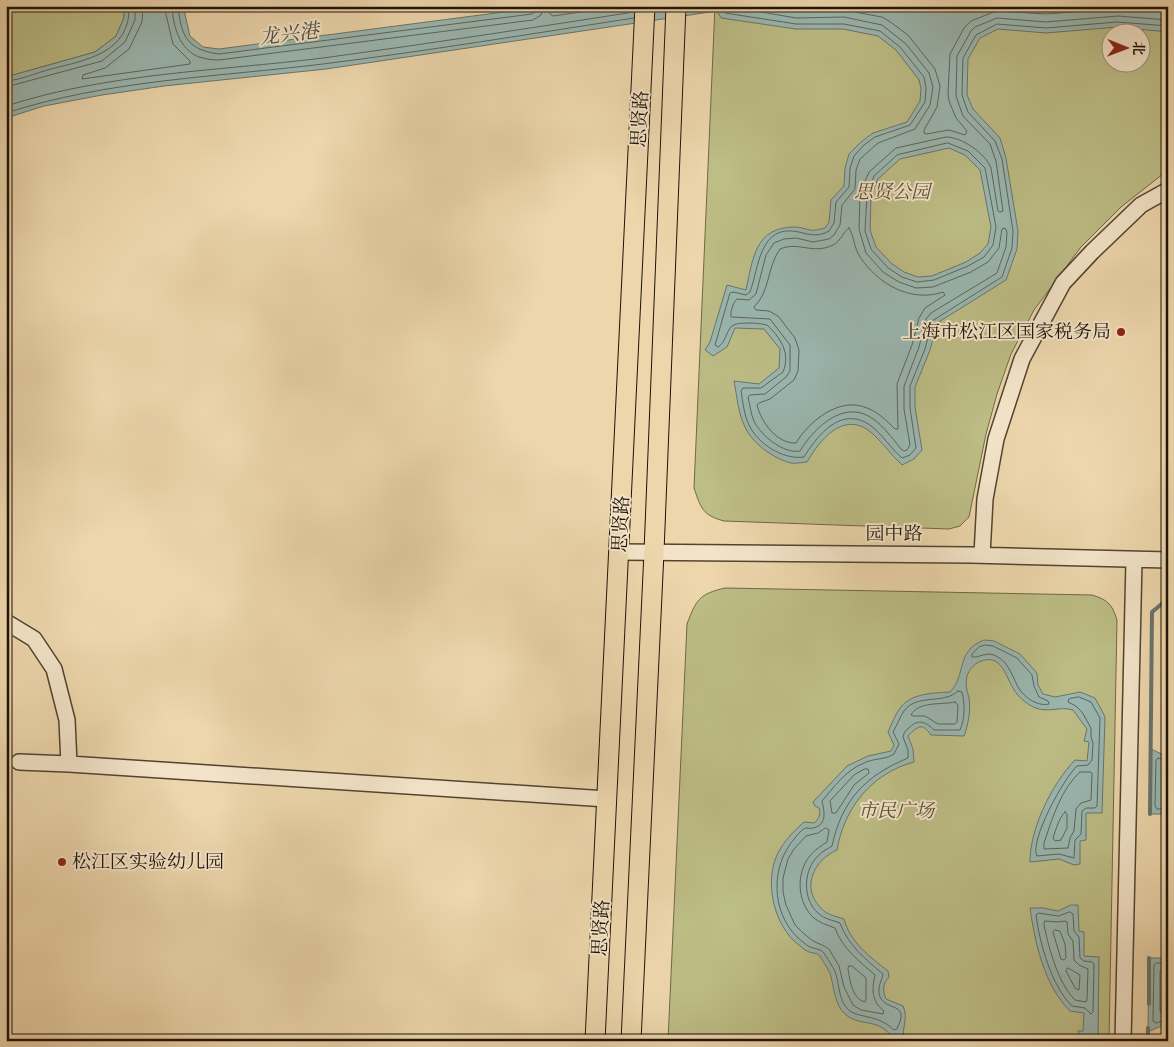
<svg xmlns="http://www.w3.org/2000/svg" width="1174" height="1047" font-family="'IM FELL Double Pica','Noto Serif SC',serif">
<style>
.green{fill:#bdbd86;stroke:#6e6846;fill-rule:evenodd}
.water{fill:#9ab7b1;stroke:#69756d;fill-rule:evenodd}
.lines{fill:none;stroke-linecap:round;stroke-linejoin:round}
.shore{stroke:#5c655c;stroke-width:1}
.stream{stroke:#69756d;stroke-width:4}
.minor-casing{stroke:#524430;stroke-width:18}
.major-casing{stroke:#1f1307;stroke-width:21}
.minor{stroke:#f3e4c9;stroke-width:15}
.major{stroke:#edd6ac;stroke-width:19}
.poi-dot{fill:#8f2418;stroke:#f3e4c9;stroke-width:2}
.labels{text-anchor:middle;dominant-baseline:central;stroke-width:4;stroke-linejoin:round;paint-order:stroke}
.street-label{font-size:19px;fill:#1f1307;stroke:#f3e4c9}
.park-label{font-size:19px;font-style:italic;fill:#564e33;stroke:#f3e4c9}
.poi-label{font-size:19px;fill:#1f1307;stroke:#f3e4c9;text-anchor:end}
.water-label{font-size:20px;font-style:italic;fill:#4a4c42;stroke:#f3e4c9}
</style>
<rect width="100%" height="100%" fill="#edd6ac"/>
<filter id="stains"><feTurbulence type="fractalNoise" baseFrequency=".004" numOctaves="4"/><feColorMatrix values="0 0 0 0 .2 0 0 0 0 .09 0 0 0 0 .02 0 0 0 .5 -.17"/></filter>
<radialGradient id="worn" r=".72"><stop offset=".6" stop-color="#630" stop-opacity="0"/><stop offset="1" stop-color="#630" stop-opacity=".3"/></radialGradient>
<path class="green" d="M23,6H124V18L116,36L95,52L6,77V12Z
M715,6H1168V170L1121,207L1081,247L1034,310L1011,354L997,394L986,434L969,517L960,526L949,529L724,521C702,515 701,508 694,488ZM1112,32H1142V62H1112Z
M725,588L1092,595C1108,600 1112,604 1117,620L1109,1041H668L687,624C696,600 699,594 725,588Z"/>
<path class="water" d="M124,6H183L190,36L203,47L219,49L550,6H1168V32L1117,27L1046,33L998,29L980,38L968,59L967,95L973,109L1000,138L1006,158L1018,231L1017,249L1006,280L937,323L930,350L915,387V407L922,450L914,459L902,465C891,455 883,443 873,434C845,409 821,438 807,462C802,462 796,464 791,463C774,459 752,443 745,427C738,413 737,396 734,381L759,384L779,368L780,349L764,329L735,328L727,347L713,356L705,350L710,342L727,285L746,290C753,258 755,227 795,227C800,227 805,229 810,230C815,231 820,229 825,228L829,222L831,200L844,186L845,168L849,154L861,142L873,133L907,122L920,101L921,88L919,80L896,50L878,36L843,29H796L721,18L717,11L326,69L164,86L102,95L44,106L6,118V77L95,52L116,36L124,18ZM949,148L965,155L980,170L991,227L988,244L980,253L966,262L932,276L918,277L904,272L891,263L876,247L870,230L871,196L878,179L900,159Z
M984,640L994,641L1020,654L1037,673L1038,685L1043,694L1055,697L1080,692L1095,698L1101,709L1105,717L1102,813H1086V840L1080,841V864L1074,865L1059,859L1030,862C1030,828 1052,784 1075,760L1087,761L1089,742L1084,741L1087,729L1073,710C1060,706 1048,713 1036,708C1027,705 1017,696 1013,688C1005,675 1001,652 979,662C974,664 969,670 967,676C965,685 967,690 969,698C971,711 968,725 964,736L931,735C922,722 918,726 908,736L913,749L914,762C872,773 844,808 837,850C814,860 801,887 820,907C826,915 835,916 844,919C850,942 870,957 888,971L889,977C883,984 882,990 886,999L903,1006C909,1019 901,1027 904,1041H895C879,1016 863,1028 846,1015C834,1005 834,986 830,973C829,971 821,958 820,956C818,953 812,953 809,952C804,950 798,944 794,941C773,920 765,882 777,855C783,842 793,832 804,822L814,823C819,819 821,815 819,808L815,806L813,802L847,766L868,756L891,751L894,745L888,732C892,724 895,714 901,707C912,693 934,693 950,692C967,675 955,651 984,640Z
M1151,749L1168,757V817L1167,814H1150Z
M1071,905H1078L1079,931L1084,932V956L1099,957L1098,1041H1082L1078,1031H1083L1084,1013L1070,1011C1044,985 1035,943 1030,908H1043L1058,911Z
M1167,947L1168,1023L1148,1032L1149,958H1167Z"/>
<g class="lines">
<path class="shore" d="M143,6L142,22L129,49L105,68L83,75L82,79L190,64V61L173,44L164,6
M172,6C173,26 179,49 199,57C205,59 213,60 219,60L533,20L541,15L543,6
M178,6C181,37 188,50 219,54L532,14L536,11L537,6
M551,6L550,14L553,16L622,6
M718,6L725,13L796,24H844L880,31L900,47L924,77L926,88L925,102L910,125L875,137L864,145L854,156L850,168L849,187L836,202L834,223L829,231C819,237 810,235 799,232C759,223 759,268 750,292L746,295L733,292L730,293L715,345L718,347C726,342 725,334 731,327C735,321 760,323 767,325C780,337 791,353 783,372L761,388H743L741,391C743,402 744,415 749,425C758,444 783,460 804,457C820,431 845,403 875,429C885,438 892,450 902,458L910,455L916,448L910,408V386L925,349L932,321L1002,277L1012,248L1013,231L1002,159L995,141L968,112L962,95L963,58L976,35L997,24L1046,28L1117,22L1168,26
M727,6L796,18L844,17L882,25L906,44L929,73L933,87L930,105L915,129L878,143L860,159L856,170L855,189L842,205L840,225L834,235L829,239L813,242L796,238L784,239L774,243L766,255L756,294L749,300L737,299C733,302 730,313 731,317L770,319L790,345V371L786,377L765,394L750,395L748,397C750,406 751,414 754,421C761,436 784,454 800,451C812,431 838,404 864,414C880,420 891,437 901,449L904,451L907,450L910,445L904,409V386L919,347L926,319L931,313L997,273L1006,247L1007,232L1005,228L1002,229L999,248L988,262L971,272L933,287L916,288L899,282L883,272L866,253L859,229L860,193L869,172L896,148L946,137C962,137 986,154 991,168L998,211L1000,212L1003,211L996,161L990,144L963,116L956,96L957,56L971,31L975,27L997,18L1046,22L1118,16L1168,20
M769,6L797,11L844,10L882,17L889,21L908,35L935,69L940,86L937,107L924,130V133L926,134L949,130L965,135L967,131L956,118L949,101L948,94L950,54L964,28L971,21L996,11L1046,14L1116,9L1168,12
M6,81C21,80 36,73 51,69C86,60 131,53 129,6
M6,87L102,61L125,42L135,20V6
M6,106C108,73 218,71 323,58C427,44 531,28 634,12
M6,113C108,80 217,77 323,64C427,51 530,34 634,18
M948,143L968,151L985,168L996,227L993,245L984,257L968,266L934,280L917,282L902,277L888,268L871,249L865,231L867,195L874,176L897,155Z
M849,228C854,236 854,248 860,257C878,284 911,303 943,292L945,295L925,308L919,318L912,345L897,384L898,429H895C887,421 878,412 867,408C840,396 809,421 796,443C777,444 761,422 757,405L759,403L770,399L794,380L798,371L799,350L795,338L778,316L769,311L756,310L754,307C770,292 767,267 780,249C798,241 813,255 833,245C841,241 843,232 849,228Z
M985,645L993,646L1017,658L1032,675L1034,686L1039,697L1048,701L1049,704C1037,707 1022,696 1017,685C1011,673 1008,661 994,655C985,652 979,658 972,657V654L979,647Z
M958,691L962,692C965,704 965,719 960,730H934C927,723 919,718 910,727C906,730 904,732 903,737L908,750V758C865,776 842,800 832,846C828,849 822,851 819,855C803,869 802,899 818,913C824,919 832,920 840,923C848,945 865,959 883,974C882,980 878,986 879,993C881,1009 903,1004 901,1017C901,1021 898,1025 897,1029L894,1030C887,1023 878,1019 868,1017C861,1015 856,1015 850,1011C836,1000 841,979 832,966C829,962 827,957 824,953C821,949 815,949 810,947C806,945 802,941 798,938C771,912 770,866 795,838C797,835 802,829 806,828C809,828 811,829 813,828C828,825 824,810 822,801C834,787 846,770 864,763C874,758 885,760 894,754L899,744L893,732C897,725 900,717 904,711C917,693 944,705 958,691Z
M1079,697L1091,702L1100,718L1097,806L1095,808H1086L1082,811L1081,834L1075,840L1074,858L1059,854L1037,856C1029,841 1064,778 1077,766L1088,765L1092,760L1093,743L1091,737V728L1082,712L1076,706L1068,702L1069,699Z
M955,702L958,705L957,722L955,724H938L925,716H913L911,715C918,701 942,705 955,702Z
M1168,761L1158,758L1156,760L1155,806L1157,809H1168
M865,769H868L869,773L854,785L836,813H832L830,801L854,775Z
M1080,772H1090L1092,773L1091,800L1081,803L1076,809L1074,831L1070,838L1068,848L1044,849V843C1052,819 1061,789 1080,772Z
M1065,812L1067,814V828L1061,840L1055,841L1053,838C1056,829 1059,818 1065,812Z
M826,828L829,830L827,842C819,847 812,852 807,860C796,877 798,904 814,918C820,923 827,925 835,928C842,948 859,961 875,975C872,989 871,1001 884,1011L883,1014L861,1010L853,1005L844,987L839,966L829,949L824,946L813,941L803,933L795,925L786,905L783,892V878L788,859L794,849L806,836L818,833Z
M1070,912L1073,914L1074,931L1079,937L1080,958L1084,961L1092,962L1094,964L1093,1012L1091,1014L1085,1008L1072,1006C1051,985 1040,944 1036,915L1038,913L1058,916Z
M1045,921L1058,922L1065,921L1067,922L1068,934L1073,941L1074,960L1079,965L1088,969L1087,999L1086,1002L1075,1000C1058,983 1049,949 1044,925Z
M1055,930L1060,931L1065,944L1066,958L1064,960L1061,959L1053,932Z
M1168,963H1156L1154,965L1153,1021L1156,1023L1168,1019
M849,966H852L866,978V1000L865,1002C852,999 850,980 848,969Z
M1068,968L1080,975L1079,990L1075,988L1066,971Z
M1168,969L1162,970L1160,971V1011L1162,1013L1168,1012"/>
<path class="stream" d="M1150,814L1152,612L1164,602H1168
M1149,1004V958
M1148,1041V1028"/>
<defs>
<path id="minor" d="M620,552L971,555L1168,560
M982,555L985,499L996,439L1022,359L1063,283L1092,252L1141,205L1168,190
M6,622L34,639L54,669L67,720L69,764
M19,762L69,764L607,799
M1123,1041L1134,560"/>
<path id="major" d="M595,1041L645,6
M631,1041L654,552L676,6"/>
</defs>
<use href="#minor" class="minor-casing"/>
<use href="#major" class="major-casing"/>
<use href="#minor" class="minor"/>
<use href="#major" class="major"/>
</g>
<g class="poi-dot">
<circle cx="1121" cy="332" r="5"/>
<circle cx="62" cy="862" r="5"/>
</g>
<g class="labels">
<g class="street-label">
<text transform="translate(640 119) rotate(-87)">思贤路</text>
<text transform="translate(621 524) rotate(-87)">思贤路</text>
<text x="894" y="534">园中路</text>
<text transform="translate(601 928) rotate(-87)">思贤路</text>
</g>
<g class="park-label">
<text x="892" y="192">思贤公园</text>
<text x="896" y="811">市民广场</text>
</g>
<g class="poi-label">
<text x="1111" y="332">上海市松江区国家税务局</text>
<text x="72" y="862" text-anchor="start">松江区实验幼儿园</text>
</g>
<g class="water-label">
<text transform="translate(289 34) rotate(-7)">龙兴港</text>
</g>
</g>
<rect width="1174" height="1047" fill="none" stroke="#edd6ac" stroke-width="25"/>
<rect x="8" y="8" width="1159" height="1032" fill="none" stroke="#1f1307" stroke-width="2.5"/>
<rect x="12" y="12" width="1149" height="1022" fill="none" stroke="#1f1307"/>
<g transform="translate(1126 48) rotate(91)"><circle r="24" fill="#f3e4c9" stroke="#9e907b"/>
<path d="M0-4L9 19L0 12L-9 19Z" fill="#8f2418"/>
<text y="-8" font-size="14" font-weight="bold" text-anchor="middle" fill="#1f1307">北</text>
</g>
<rect width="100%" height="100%" filter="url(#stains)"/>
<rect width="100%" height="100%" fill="url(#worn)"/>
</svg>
